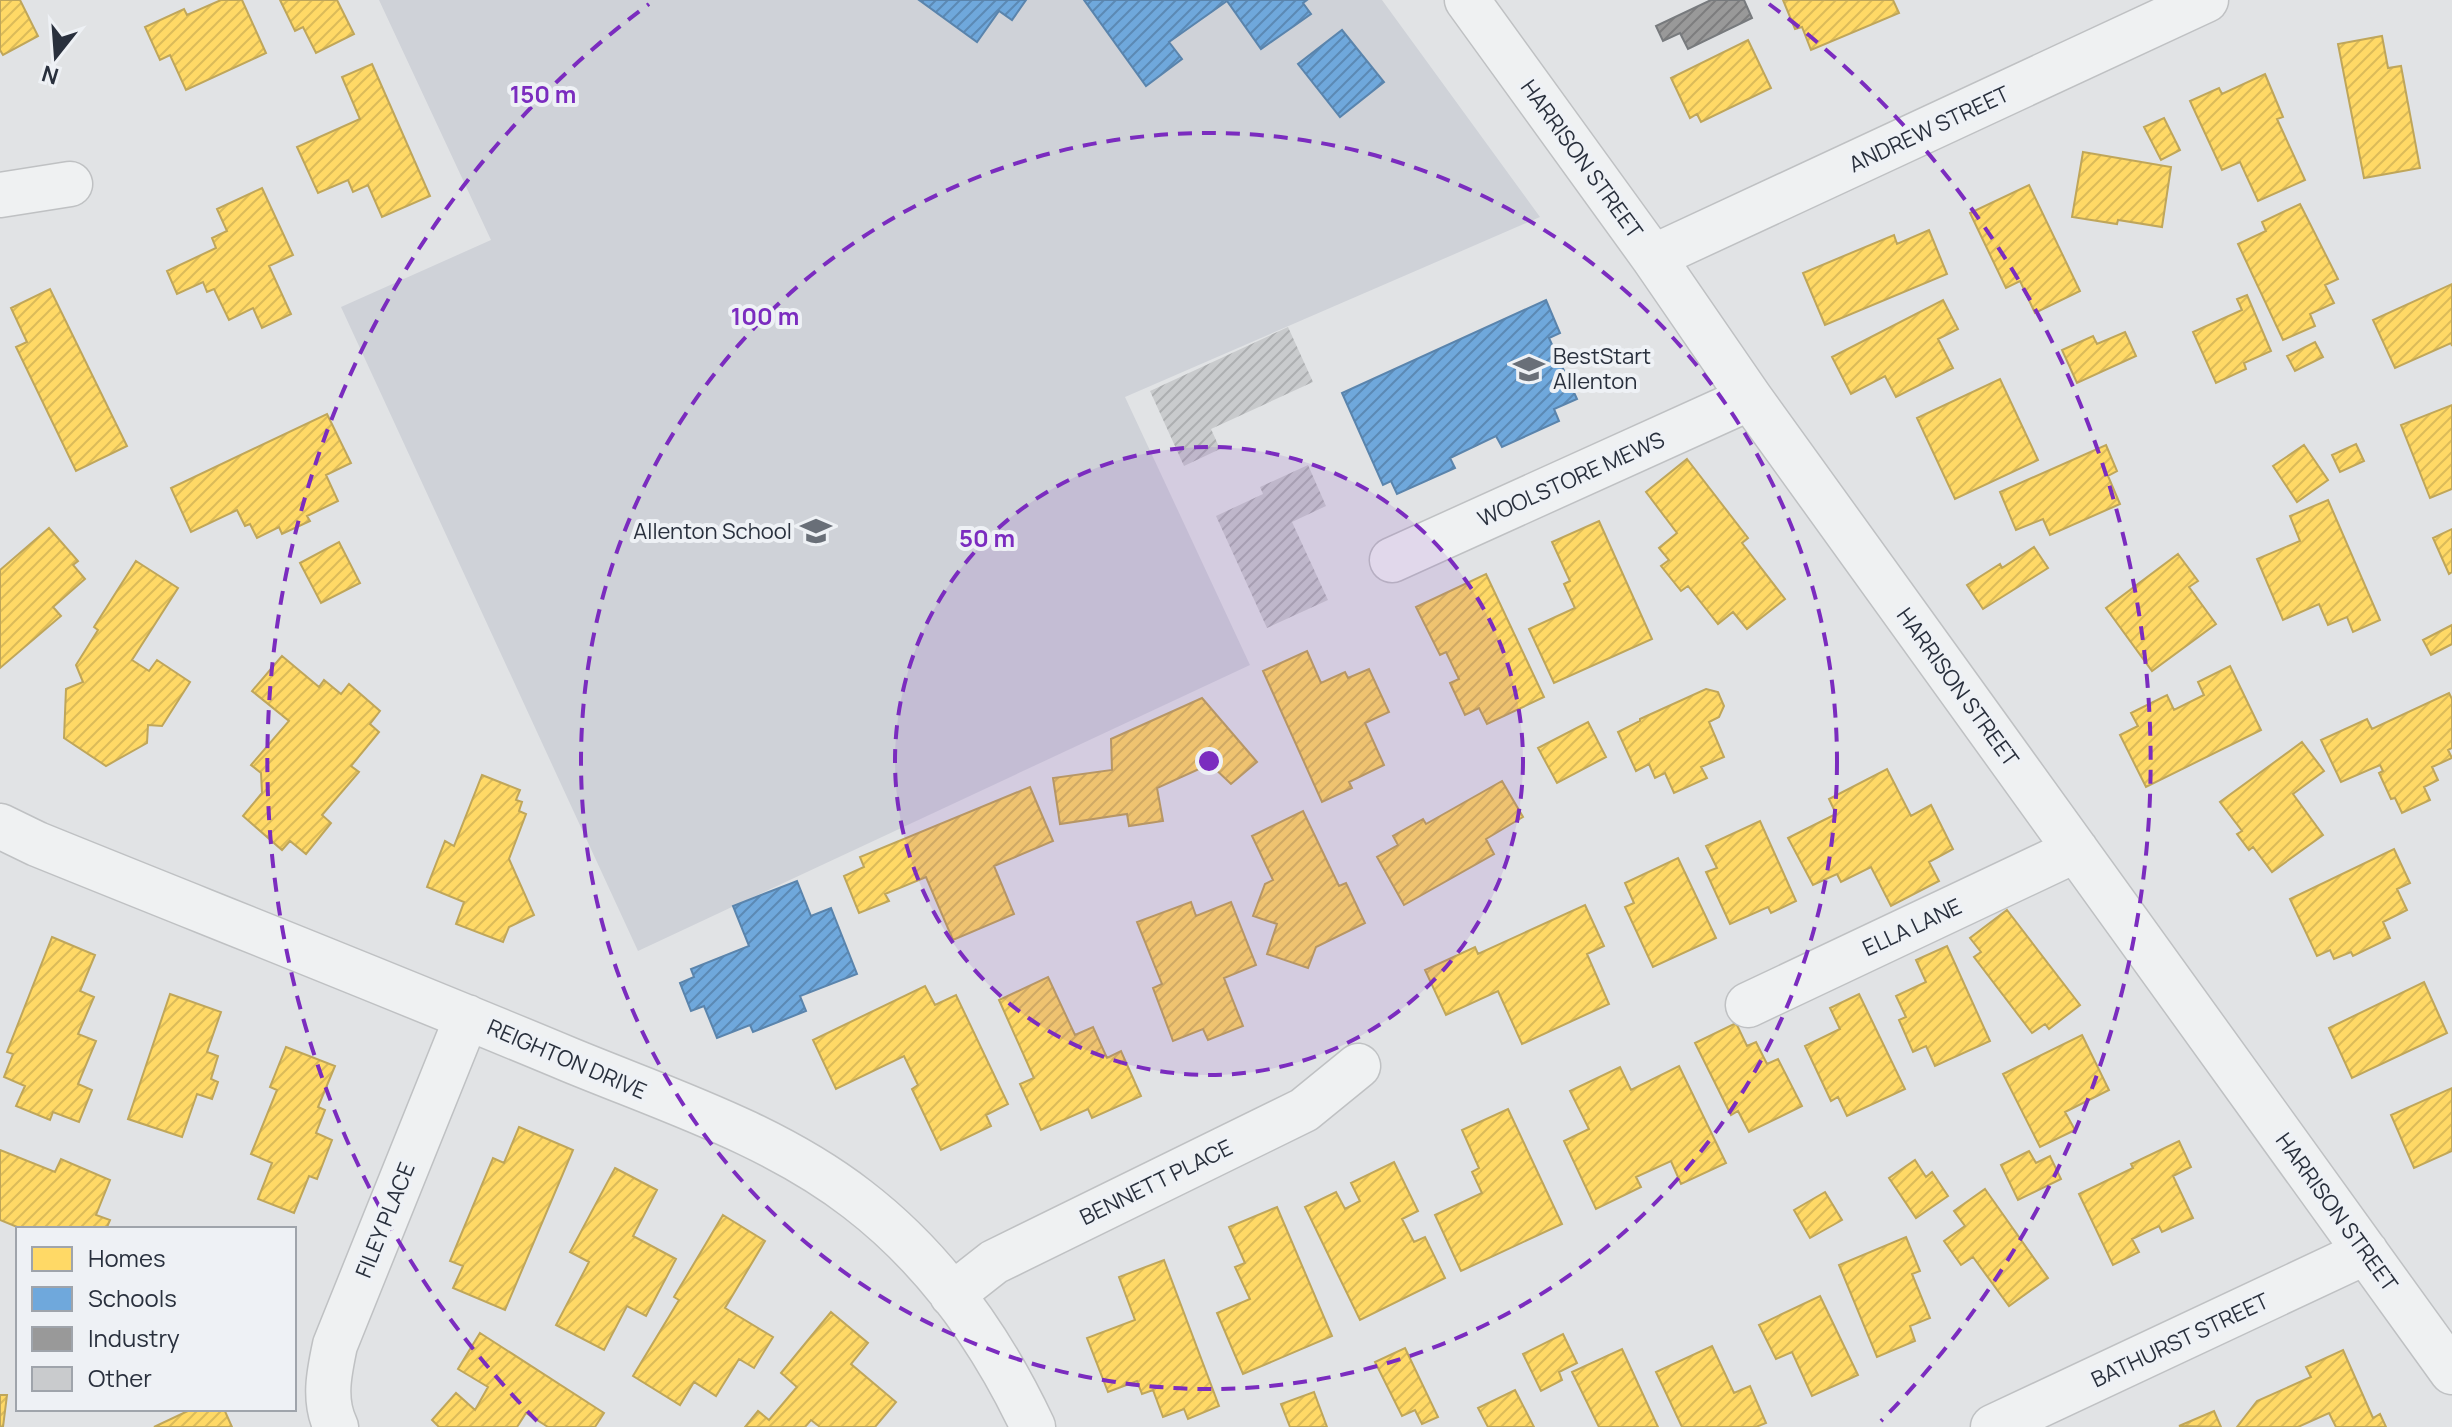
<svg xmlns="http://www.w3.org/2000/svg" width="2452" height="1427" font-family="Manrope,sans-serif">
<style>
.built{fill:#cfd2d8}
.homes{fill:url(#homes-hatch);stroke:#bfa65a;stroke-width:2}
.schools{fill:url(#schools-hatch);stroke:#5a84ac;stroke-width:2}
.industry{fill:url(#industry-hatch);stroke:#777a7d;stroke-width:2}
.building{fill:url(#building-hatch)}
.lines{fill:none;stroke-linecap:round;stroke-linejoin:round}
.minor-casing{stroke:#bfc1c3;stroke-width:47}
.minor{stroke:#eff1f2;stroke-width:44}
.ring{fill:none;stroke:#7b2cbf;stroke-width:4;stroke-dasharray:14 10}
.labels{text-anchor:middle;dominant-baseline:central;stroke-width:8;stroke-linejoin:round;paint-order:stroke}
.street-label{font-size:22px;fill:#29303d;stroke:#eef1f5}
.poi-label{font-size:22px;fill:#29303d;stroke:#eef1f5;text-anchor:start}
.centre{fill:#7b2cbf;stroke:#eef1f5;stroke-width:4}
.ring-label{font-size:24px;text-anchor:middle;font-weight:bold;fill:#7b2cbf;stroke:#eef1f5;stroke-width:8;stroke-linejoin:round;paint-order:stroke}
</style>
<defs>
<pattern id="homes-hatch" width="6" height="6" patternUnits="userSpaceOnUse" patternTransform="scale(2)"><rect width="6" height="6" fill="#ffd966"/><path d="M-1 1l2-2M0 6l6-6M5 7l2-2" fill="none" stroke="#dbbb59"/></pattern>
<pattern id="schools-hatch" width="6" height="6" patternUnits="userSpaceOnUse" patternTransform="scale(2)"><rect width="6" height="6" fill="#6fa8dc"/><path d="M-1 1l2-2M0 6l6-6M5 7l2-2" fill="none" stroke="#5b89b4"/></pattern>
<pattern id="industry-hatch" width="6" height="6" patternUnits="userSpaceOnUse" patternTransform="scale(2)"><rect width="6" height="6" fill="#999"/><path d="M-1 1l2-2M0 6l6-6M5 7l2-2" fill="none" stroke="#7d7d7e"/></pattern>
<pattern id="building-hatch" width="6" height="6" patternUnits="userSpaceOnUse" patternTransform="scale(2)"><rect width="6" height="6" fill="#c9cbcd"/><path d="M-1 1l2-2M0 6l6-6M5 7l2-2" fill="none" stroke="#adafb1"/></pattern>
</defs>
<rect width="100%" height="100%" fill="#e1e3e5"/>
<path class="built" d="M379,0H1382L1540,217L1125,397L1250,665L638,951L341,307L491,240Z"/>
<path class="homes" d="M0,0H20L38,36L3,55L0,50Z
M221,0H242L266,53L186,90L170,55L160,60L145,27L184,9L187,15Z
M280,0H337L354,34L316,53L303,27L295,31Z
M1783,0H1893L1899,13L1811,50L1802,27L1795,29Z
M2382,36L2388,68L2401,66L2420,168L2364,178L2338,44Z
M1748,40L1771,88L1701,122L1697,114L1690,118L1671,78Z
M372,64L430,196L382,217L368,185L353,192L348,180L318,193L297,147L360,119L342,77Z
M2265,74L2283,117L2277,119L2305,180L2258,201L2240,162L2222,170L2190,101L2219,88L2222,94Z
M2164,118L2180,150L2161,160L2144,127Z
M2083,152L2171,167L2162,227L2118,220L2117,224L2072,217Z
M2029,185L2080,291L2035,313L2020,281L2006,288L1970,213Z
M262,188L293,255L269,266L291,314L262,328L253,308L229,320L214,289L207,292L203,282L177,294L167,271L216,248L212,238L227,231L217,209Z
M2300,204L2338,279L2325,285L2334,303L2310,314L2315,326L2283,340L2238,244L2266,231L2262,222Z
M1929,230L1947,274L1825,325L1803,273L1894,235L1897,244Z
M2452,284V346L2451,343L2395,368L2373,320Z
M50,289L127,446L76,471L16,347L27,342L11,308Z
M2247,295L2271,351L2244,363L2246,369L2216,383L2193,332L2242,310L2237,299Z
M1943,300L1958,329L1938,339L1953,368L1896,397L1885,376L1851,394L1832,357Z
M2125,332L2136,356L2077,383L2062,350L2093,336L2097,344Z
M2315,342L2323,357L2295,371L2287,356Z
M2000,379L2038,460L1955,499L1917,418Z
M2452,405V489L2430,498L2401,425Z
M327,414L351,463L326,475L338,501L307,516L310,521L282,534L279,527L257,538L250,524L245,526L237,510L191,532L171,488Z
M2356,444L2364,461L2340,472L2332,455Z
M2106,445L2117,471L2108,476L2120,504L2050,535L2043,519L2016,530L2000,492Z
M2304,445L2328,480L2297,502L2273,466Z
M1687,459L1748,538L1742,543L1785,599L1747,629L1733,612L1718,624L1688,586L1681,591L1661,566L1669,560L1659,548L1677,533L1646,492Z
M2328,500L2380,620L2353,632L2347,617L2328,625L2319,604L2283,620L2257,559L2300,541L2290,516Z
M1599,521L1652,639L1554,683L1529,629L1575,608L1564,584L1570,581L1552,542Z
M49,528L78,561L73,565L85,579L53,607L61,616L0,668V570Z
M2452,529V572L2449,574L2433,538Z
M339,542L360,583L321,603L300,563Z
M2034,547L2048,568L1983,609L1967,585L2000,564L2002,568Z
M2178,554L2198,581L2189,587L2216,624L2152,671L2106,608Z
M136,561L178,588L132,660L149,671L157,660L190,682L162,726L148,725L147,743L106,766L64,738L66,689L83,682L76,665L98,630L94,627Z
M1486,574L1544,697L1487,724L1479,708L1465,715L1450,683L1459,679L1446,652L1440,655L1416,607Z
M2452,625V644L2431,655L2423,640Z
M1307,651L1321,683L1345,672L1348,678L1369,669L1389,712L1365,723L1384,765L1349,782L1352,788L1322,802L1263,671Z
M282,656L319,687L324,680L341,694L349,684L380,711L370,724L379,732L351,766L359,772L322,815L331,823L306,854L290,841L282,850L243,816L262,793L261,773L251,765L289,721L252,691Z
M2230,666L2261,730L2146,787L2120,735L2138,726L2131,713L2167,695L2174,710L2204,695L2198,682Z
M1706,689L1718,692L1724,706L1719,717L1709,722L1724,757L1701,767L1707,778L1674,793L1665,773L1655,778L1649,764L1636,771L1618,732L1640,721V719Z
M2449,693L2452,699V748L2448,750L2452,758L2432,767L2438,780L2424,787L2430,800L2402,813L2395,798L2391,799L2379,773L2383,771L2380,765L2341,782L2321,740L2367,719L2372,729Z
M1202,698L1257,762L1231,784L1210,764L1157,788L1163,821L1129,826L1127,814L1060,824L1053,778L1112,770L1111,739Z
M1588,722L1606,757L1557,783L1538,748Z
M2302,742L2324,771L2293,794L2323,835L2272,872L2253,847L2249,850L2237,834L2242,831L2220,802Z
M1887,769L1911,816L1931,805L1953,849L1929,862L1939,881L1891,906L1871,867L1841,882L1837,874L1813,885L1788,838L1836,814L1829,799Z
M482,775L520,790L516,800L522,802L519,811L526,814L509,859L534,915L509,927L503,942L456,924L464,902L427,887L445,841L454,846Z
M1502,781L1523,817L1486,839L1494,854L1404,905L1377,857L1398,845L1393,836L1423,819L1426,824Z
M1030,787L1053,841L994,866L1014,914L953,940L926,877L885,894L889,901L859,913L844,876L864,867L860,857Z
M1303,811L1339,886L1346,883L1365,923L1316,947L1308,968L1267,954L1277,924L1253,916L1265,884L1273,880L1252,836Z
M1760,821L1796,901L1771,913L1768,907L1730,924L1706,872L1717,868L1706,846Z
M2394,849L2410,883L2397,889L2407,910L2383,922L2390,938L2353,956L2351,952L2334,959L2330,950L2317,956L2290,899Z
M1678,858L1716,938L1653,967L1625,907L1634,903L1625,883Z
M1191,902L1196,916L1231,902L1256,965L1224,978L1243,1026L1208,1040L1203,1029L1173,1041L1153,988L1162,984L1137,922Z
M1585,905L1604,946L1587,954L1609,1004L1522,1044L1498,991L1446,1015L1425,970L1475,947L1478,954Z
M2007,910L2080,1005L2049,1029L2045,1024L2032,1033L1974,957L1981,952L1970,938Z
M52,937L95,955L80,991L94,997L78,1034L96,1041L78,1084L92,1090L79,1122L53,1112L50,1120L16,1106L25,1086L4,1077L13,1054L7,1052Z
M1947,946L1990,1041L1935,1066L1926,1046L1913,1052L1899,1020L1906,1017L1896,996L1926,982L1916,960Z
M1048,977L1075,1035L1093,1027L1107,1058L1121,1051L1141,1096L1092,1118L1088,1109L1041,1130L1020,1084L1034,1078L999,1000Z
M2424,982L2447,1033L2352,1078L2329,1028Z
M925,986L935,1005L956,995L1008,1104L986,1115L991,1126L941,1150L912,1089L918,1085L904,1056L836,1089L813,1040Z
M170,994L221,1012L207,1052L218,1056L211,1079L218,1082L212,1099L197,1094L182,1137L128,1119Z
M1859,994L1905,1089L1847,1116L1838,1097L1831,1101L1805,1046L1840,1029L1830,1008Z
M1736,1023L1747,1046L1756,1042L1767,1064L1778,1059L1802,1106L1749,1132L1738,1111L1731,1115L1695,1043Z
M2082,1035L2109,1090L2065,1112L2075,1130L2040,1147L2003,1074Z
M286,1047L335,1066L318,1107L325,1110L316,1133L332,1140L317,1179L309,1176L294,1213L258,1199L272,1163L251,1154L277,1090L270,1087Z
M1679,1066L1726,1163L1681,1184L1671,1161L1636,1177L1641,1187L1596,1209L1564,1141L1589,1129L1570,1091L1620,1067L1631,1090Z
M2452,1088V1151L2414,1168L2391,1115Z
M1508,1109L1562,1224L1461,1271L1435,1215L1482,1193L1472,1172L1479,1168L1462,1130Z
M519,1127L573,1150L505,1310L453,1288L463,1266L450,1261L493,1158L504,1163Z
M2179,1141L2191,1167L2173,1176L2193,1218L2162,1232L2159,1226L2132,1239L2139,1252L2113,1265L2079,1194L2133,1168L2131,1164Z
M0,1150L55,1172L61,1159L110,1180L96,1215L110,1220L107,1227L112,1229H22L0,1220Z
M2029,1151L2036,1163L2050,1156L2061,1179L2018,1200L2001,1165Z
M1915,1160L1926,1177L1932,1172L1948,1196L1916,1218L1889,1178Z
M1394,1162L1418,1211L1402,1219L1414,1242L1425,1237L1445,1278L1360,1320L1305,1207L1336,1192L1345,1209L1360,1201L1351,1183Z
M615,1168L657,1190L633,1236L676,1259L646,1316L627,1306L604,1350L556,1325L589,1262L570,1252Z
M1985,1189L2048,1278L2009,1306L1973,1257L1961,1265L1944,1241L1965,1226L1954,1211Z
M1825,1192L1842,1220L1810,1238L1794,1210Z
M1277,1207L1332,1336L1243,1374L1217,1313L1250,1299L1235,1267L1245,1263L1229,1227Z
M723,1215L765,1241L725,1308L773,1337L754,1368L739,1359L716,1396L694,1382L680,1405L633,1376L679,1300L674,1297Z
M1906,1237L1920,1271L1912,1274L1930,1318L1910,1326L1915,1341L1877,1357L1839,1265Z
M1164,1260L1219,1406L1188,1419L1184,1409L1163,1417L1153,1390L1142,1394L1137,1381L1108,1392L1087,1338L1135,1320L1119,1277Z
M1820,1296L1858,1375L1812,1396L1792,1352L1776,1359L1759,1325Z
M831,1312L868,1343L851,1364L896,1402L875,1427H820L811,1420L805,1427H745L758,1411L769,1420L797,1387L781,1373Z
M480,1333L604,1413L595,1427H548L526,1413L517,1427H439L432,1420L456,1393L475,1410L488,1387L458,1369Z
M1563,1334L1577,1363L1559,1372L1562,1380L1541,1391L1523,1354Z
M1712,1346L1734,1393L1750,1386L1766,1423L1756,1427H1682L1656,1372Z
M1405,1348L1438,1417L1422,1424L1415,1410L1402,1416L1375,1362Z
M1622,1349L1658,1427H1599L1572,1372Z
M2343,1350L2373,1418L2380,1414L2386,1427H2336L2329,1413L2298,1427H2237L2257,1401L2311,1377L2306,1367Z
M1515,1390L1534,1427H1488L1478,1408Z
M1314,1392L1327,1427H1290L1281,1404Z
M0,1395H7L3,1427H0Z
M192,1409H224L232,1427H154Z
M2214,1411L2221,1427L2179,1426Z"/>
<path class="schools" d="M919,0H1026L1012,20L999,11L977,42Z
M1084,0H1307L1303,3L1311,14L1261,49L1227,1L1169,42L1182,59L1146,86Z
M1342,30L1384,82L1340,117L1298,64Z
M1546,300L1560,333L1549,338L1577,399L1554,409L1559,421L1502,447L1496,436L1450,458L1455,468L1397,494L1391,481L1383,485L1342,393Z
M797,881L811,916L831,908L857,974L800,996L806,1011L753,1032L750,1025L717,1038L704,1006L691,1011L680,983L694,977L691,969L749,946L733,906Z"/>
<path class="industry" d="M1711,0H1744L1752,18L1688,49L1680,33L1663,41L1656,26Z"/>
<path class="building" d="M1288,327L1313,382L1211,429L1220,449L1184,466L1150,391Z
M1308,465L1326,506L1292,522L1328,600L1267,628L1216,516L1263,494L1260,487Z"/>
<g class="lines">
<defs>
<path id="minor" d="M1467,0L1653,257L1750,398L2452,1372
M0,195L70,184
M1653,257L2206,0
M1392,560L1750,398
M0,826L37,844C215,916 393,986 570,1060C667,1100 773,1134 857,1199C934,1258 992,1340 1033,1427
M1748,1005L2076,850
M952,1295L994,1262L1304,1110L1358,1066
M336,1427C323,1401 329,1373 335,1345L467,1017
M1993,1427L2366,1252"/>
</defs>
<use href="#minor" class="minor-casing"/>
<use href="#minor" class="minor"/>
</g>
<circle cx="1209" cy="761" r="314" fill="#7b2cbf" fill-opacity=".12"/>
<g class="ring">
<circle cx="1209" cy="761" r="314"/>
<circle cx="1209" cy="761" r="628"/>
<path d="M537 1421A942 942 0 0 1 649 4M1769 4A942 942 0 0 1 1881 1421"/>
</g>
<defs>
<symbol id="school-bare" viewBox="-9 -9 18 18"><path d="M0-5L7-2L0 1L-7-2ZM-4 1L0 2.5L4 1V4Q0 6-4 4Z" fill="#696f78" stroke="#eef1f5" stroke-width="2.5" paint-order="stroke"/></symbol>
</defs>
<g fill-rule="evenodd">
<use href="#school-bare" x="1507" y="347" width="44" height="44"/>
<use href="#school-bare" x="794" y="509" width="44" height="44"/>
</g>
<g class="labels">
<g class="street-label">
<text transform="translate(1929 129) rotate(-25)">ANDREW STREET</text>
<text transform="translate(1582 159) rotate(54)">HARRISON STREET</text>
<text transform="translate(1571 479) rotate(-24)">WOOLSTORE MEWS</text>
<text transform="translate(1958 687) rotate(54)">HARRISON STREET</text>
<text transform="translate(1912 927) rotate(-25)">ELLA LANE</text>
<text transform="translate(567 1059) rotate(23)">REIGHTON DRIVE</text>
<text transform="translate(1156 1182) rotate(-26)">BENNETT PLACE</text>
<text transform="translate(2337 1212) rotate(54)">HARRISON STREET</text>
<text transform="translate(385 1220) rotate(-68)">FILEY PLACE</text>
<text transform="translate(2180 1340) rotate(-25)">BATHURST STREET</text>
</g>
<g class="poi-label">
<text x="1553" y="356">BestStart<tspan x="1553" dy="25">Allenton</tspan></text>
<text x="792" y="531" text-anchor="end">Allenton School</text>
</g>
</g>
<circle cx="1209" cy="761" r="12" class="centre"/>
<g class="ring-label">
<text x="543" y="103">150 m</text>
<text x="765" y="325">100 m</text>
<text x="987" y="547">50 m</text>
</g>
<rect x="16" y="1227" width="280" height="184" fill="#eef1f5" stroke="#9fa4ab" stroke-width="2"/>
<rect x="32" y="1247" width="40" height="24" fill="#ffd966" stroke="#9fa4ab" stroke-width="2"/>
<text x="88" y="1267" font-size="24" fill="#29303d">Homes</text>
<rect x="32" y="1287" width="40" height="24" fill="#6fa8dc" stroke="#9fa4ab" stroke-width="2"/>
<text x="88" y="1307" font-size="24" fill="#29303d">Schools</text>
<rect x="32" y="1327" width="40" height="24" fill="#999999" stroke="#9fa4ab" stroke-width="2"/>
<text x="88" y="1347" font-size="24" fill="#29303d">Industry</text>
<rect x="32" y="1367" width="40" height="24" fill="#c9cbcd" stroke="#9fa4ab" stroke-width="2"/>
<text x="88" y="1387" font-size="24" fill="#29303d">Other</text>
<g transform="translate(56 56) rotate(197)" stroke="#eef1f5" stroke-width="6" paint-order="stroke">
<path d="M0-6L14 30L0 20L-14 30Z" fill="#29303d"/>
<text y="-12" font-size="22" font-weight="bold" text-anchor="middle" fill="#29303d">N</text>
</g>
</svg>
